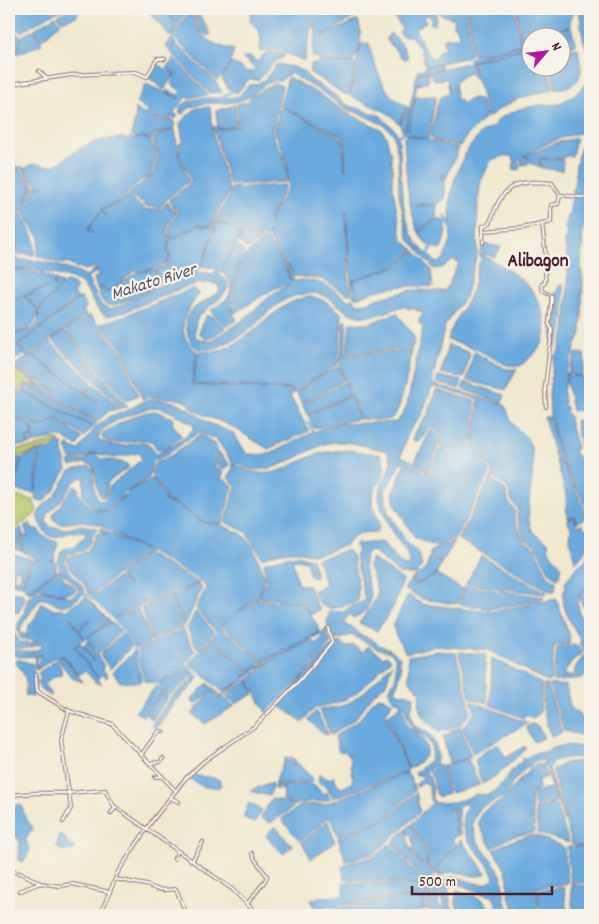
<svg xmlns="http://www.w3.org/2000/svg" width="599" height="924" font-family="Dekko,sans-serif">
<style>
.green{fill:#b5c76a;stroke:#80734a}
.water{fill:#6baade;stroke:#5a6484;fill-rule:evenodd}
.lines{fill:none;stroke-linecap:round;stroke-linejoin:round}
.canal{stroke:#6baade;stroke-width:2.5}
.river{stroke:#6baade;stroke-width:3}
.minor-casing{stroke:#9d847d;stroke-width:4.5}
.minor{stroke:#fff;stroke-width:2}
.labels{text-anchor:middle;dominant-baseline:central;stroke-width:4.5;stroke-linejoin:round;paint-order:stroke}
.water-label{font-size:18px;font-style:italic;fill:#56506a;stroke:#f7f3e8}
.quarter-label{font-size:19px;font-weight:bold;fill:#4a1f2b;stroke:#f7f3e8}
</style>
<rect width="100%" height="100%" fill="#f7f3e8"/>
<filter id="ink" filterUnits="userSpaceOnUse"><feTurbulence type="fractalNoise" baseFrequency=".02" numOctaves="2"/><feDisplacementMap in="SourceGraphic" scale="10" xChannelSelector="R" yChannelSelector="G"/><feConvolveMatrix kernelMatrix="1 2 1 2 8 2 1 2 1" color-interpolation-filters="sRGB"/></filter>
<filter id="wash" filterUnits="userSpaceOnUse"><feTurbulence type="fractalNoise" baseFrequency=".0096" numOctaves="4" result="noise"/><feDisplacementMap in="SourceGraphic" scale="20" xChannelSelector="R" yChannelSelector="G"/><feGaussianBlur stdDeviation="1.12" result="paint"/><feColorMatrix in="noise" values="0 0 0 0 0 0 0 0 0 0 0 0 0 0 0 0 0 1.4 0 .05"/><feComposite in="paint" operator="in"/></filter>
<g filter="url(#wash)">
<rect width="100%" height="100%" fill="#f0e8cf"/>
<path class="green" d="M9,364L11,368L37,383L31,385L25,383L22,389L19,388L17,391L9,393Z
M56,440L60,441L48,447L22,456L16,452L9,451V449L31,448Z
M9,495L33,500L37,511L33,516L9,533Z"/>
<path class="water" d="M9,9H66L54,13L21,32L9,24Z
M71,9H83L78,12L77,16L62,21L58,15Z
M150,9H154L153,10L166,9L174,22L167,9H187L170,37L148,10Z
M189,9H196L211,34L207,36L202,31Z
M251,9H359L358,15L321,36L358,20C362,31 362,54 352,62H319L318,57H312C313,46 316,38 316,28L311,27L305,60H302C290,54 273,47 260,52L261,39L259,30L250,21Z
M385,9H466L471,54L467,57L425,67C423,53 420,45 410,36H402L399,31L403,30L395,18ZM437,11L442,15L455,19L453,26L456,27L460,38L458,41L456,36L451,39L449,37L443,39L444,49L442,51L440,50L435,58H432C424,50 420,39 415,29L426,22L425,17L427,15H429L432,20L429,23L435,25Z
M468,9H515L521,45L473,55Z
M517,9H575L570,21L571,26L560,29V35L551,37L532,38L531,42L522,44Z
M579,9H590V57L583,39Z
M190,13C202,37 207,43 234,50C231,60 227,75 216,80L172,36L187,14Z
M56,16L61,23L41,40L34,29Z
M571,27L573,34L567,36L573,35L576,45L562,49V38L559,37H561V29Z
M33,30L42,44L17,54L22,36Z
M14,32L21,36L14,58H9V50Z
M390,33L402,44L408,57L405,59L402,58L386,39Z
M172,38L175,42L172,48L175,43L216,82L222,92L209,93L166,47Z
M369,43C370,55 382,85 390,94C394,99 400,102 406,106L399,124L393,117L386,112L350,96L361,44Z
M531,43L532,68H548L553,89L518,99L498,110L488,118L472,62L528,47L469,62V58Z
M578,48C580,64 587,80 567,87C562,88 560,89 555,88L551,68H562V51Z
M268,52L285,55L283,58C270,61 268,72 258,80C242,77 246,87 236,93L228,88L222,78L231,63L240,66L246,72L254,71L255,68L243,58L251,56L256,62L262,59L261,57Z
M174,58L208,95L185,98L174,112L178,116L175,119L172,117L159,120L136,103L146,84L180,99L166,92L167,90L178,95L181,91L171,84L175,73L167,68Z
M471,62L475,79L469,73L463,76L455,82L456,100L460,99V104L473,98L480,99L486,117L466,137L460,146L434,140L431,138V133L439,99L449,92L447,78L437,80L433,79L430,72Z
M355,63L349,95L344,94L309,72L311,64Z
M157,64L174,74L164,90L149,78Z
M277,64L294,67L304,72L311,80L335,95L345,104L381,116C386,124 395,126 398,136C401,148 400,165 401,178C402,197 406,233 420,247C425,253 431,257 437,263L443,260L451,242L450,201L454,181L465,153L472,144L481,133L492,127L500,118L519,109L540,105L559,104L576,94L590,79C590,104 590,128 590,153C590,178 591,206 583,229C582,234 583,239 582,244L583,246C581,253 580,271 583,279C582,297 583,313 581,331C580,339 574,346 574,354L571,358L568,368L566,370L565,377L566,379L567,373L569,371L576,353L584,354L585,362L582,377L571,375V373H569L570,378L571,376L582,377L583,382V410L572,411L566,379L563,391L564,405L567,408L566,412L570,417L569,420L577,448L574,449L575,453L578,456L584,473L590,482V514L564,465L555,438L552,418H550L561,462L557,464L544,417H549L550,415L549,393L554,356L559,351L565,331L568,289L567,254L564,240L567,235L565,227L569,214L575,180L576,164L578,161L577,159C579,152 583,144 583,136L580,133C561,136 539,147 523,157L527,156L528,164L521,165V159L518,160L520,169L514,170L513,164L515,162L512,156H504L491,160L481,181L478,203L477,254L465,297L445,325L432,382L436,385L505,405C508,411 509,418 513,424C518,431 527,435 530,444C540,469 521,509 532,530C535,535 542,538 548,542L549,551L562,567L558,579L550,573L536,546L524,538L517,517L518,509L512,501L507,487L495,478L489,466L491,461L484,455L482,448L474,445L478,399L435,387L431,389L422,414L408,433L401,456L429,469V472L400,462L395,474L385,490L387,510L405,540L419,554L422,566L416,574H400L374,552L371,551H368C353,573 390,604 353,618L350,614L344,621L347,626L354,628L359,634L373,640L379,645L390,649L400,657C399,663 401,664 401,670C401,674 398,683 395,689L397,693L409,694L414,697C413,703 412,707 410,712L414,721L413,723C417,728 424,729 429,734C435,739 440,755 436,763C434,766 430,769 427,771L426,775L429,776L433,787L432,797L434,802C445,805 467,800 476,794C500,801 506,769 523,761L522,758L525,759L537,752L540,753L548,751L551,747L554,748L565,745L583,747L590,745V758C577,758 553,754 549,770L565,819L566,817L552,770L565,763L590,760V846H579L572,844L565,820H564L543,760L532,762V765L525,769L511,784L510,788L503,797L479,808L472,824C474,830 475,837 478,842C486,855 498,864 502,878C507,895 499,897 513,914L537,915H501L493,896L482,894L455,882L448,889L453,915H446L440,895L434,894H437L439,899L438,902L443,915H429L428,912L432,910L430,890L436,891L440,889C449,864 469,886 484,884C488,884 491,881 494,878C488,853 449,838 467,807L464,803L458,808L459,827L461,835L458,836L456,828V808H447L450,810L454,809L456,837L452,840L456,844L435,870L428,867L427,851L412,823L430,805H433C432,803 430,801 430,799C428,792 432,787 424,782L418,787L415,785L423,778L421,775L416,776L415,773L430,761C435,742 428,741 415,730C409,724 407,716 405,708L401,707L399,701H394C390,695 388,694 390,687L392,686V684L396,678L395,657L390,652L376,648L370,644L351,635L340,639L337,636V640H333L327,622L330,611L344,612C350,604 357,606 365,600L355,556L358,549L354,546L356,544L382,542L402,565L410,566C410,553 401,546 395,536C389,527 379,506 379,496C380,477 398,468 387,451C371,448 344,439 329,443C302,450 266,484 238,463L233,464L217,440L199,432L165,456L153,461L148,478L125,493L124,497L118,499L107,511C95,510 91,505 83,496L84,478L81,477L73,483L63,498L47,515L48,518L45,520L50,527L67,529L81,525L97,528L91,539L92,541L83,551L67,554L65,561C68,575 81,580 85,592C77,600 67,609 55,604C49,601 47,598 40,599L23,623L20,632L28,637L26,635L29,625L33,622L42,603L54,610L63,608L65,611L86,597L110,621L85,639L79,630L91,619L78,629L70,617L84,639L74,647L102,684L96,683L85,671L79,675L63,655L57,659L55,657L37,670L41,653L37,658L36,670L34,666L36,656L21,657L9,654V649C20,650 32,655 42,647V644C30,648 20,650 9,646V643L13,638L12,632H14L20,643L27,642L30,645L31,643L38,641L21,639L17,629L18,624L23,616L28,598L36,591L43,590L71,597L78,592V587C65,575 52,570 62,550L75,546L86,535L85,532C59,528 51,554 37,516L43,506L54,497L70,471L89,466L93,470C95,482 92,491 99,501H104L111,485L142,459L139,453L114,458L94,453L80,459H71L66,447L69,444L71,448L79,450L96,427L110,416L126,411L142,402L151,399L170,401L181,404L209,423L233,433L247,454C257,454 270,457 277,450L320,429L340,424L396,422L402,415L407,405L423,327L419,323V319L423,315V313L412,308L409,309L403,306C390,311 373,318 359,316C336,312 333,289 305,294C298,295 289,297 283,301C269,309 258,323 245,333C238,338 230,341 222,345C215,348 207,351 200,349C193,347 190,341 188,335C180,307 203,305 220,291L218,285C195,273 135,314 106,316C102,313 98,310 95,305C90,298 88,289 80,283C69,276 20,265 9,271V262L12,261V239V253L9,256V222L14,223L9,220V169L13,172L19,170L23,172L31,187L25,202L32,186L24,170L20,168L13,171L9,167V156L18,168L20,166L25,168L34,185L20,217L22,215C31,230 37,236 34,255L17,254L16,223L15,226L17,260C40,259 64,266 85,276L90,274L91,271L94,269L97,272L87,277L101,305L109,309L121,306L151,289L194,273L193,269L160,282L155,269L166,266L170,257L168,248L170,239C178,237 180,234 186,231C191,229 193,229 198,225L205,227L212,226L216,229L211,237L202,268H198L195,263L199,272L214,274L217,269L203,266L212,237L214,236L216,229L213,224L214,222L236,229L237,235L239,229L215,221L229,197L231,188L285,185L284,190L269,219L270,225V219L288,188V169L283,150L275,132L280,106L343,139L345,171V138L280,105L288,77L321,95L345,112L381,129L386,136L390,151L393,171L392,184L402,239L414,250L394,266L351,281L346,210L349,295L321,279L294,276L289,265L285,266L269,238L270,232L268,238L241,230L239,241L223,265L237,245L245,253L238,261L230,307L237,320L226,327L210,311C216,307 223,303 227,298C235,287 230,276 219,272L218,275C247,287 205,307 198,317C195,323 194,329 195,336L200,340L210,341L242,321L275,292L290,284C272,285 252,305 234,313L232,308L239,262L262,240L267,239L286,270L291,283L286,267H289L294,281C316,277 331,287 348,300L350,301L351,299H354L357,304L368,303L373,300L412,290L444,291C451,283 453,273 459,263L453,260L442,268L434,269L408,238L399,195L398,156L393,133L384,125L363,115L346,109L327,95L290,73L280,81C266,78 255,96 242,100C224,107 196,97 183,114L180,113V107C194,93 221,101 239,96L249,85C266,84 268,74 277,64ZM156,407C170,409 180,418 193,424L194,428L183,439L158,454L155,453L150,445L143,442L123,446L111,445L99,440L98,437C103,422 141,410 156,407Z
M441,64L442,68L419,73V74L429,72L428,82L417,83V84L422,83L421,85H417L408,130L416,97L436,96L428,140L459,148L448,174L441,175L442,180L443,175H448L445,180V199L436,205L410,204L407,184L404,138L406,135L426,139L404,133V131L402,130L400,124L407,107L409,108L405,130L418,70Z
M274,83L282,86L272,133L283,156L287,171L286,182L230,185L213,127L216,126L217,130L238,126L237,104L247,102L252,96Z
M235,105L236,125L218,129L216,111Z
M210,107L213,135L229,190L227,197L221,205L211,225L205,226L198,224L191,230H185L180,235L170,238L169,228L179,213L177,208H173L169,200L192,182L180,157L179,144L183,142L180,123L196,108Z
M135,108L145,115L147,113L151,116L150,118L152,117L158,122L172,119L175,124L174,128L155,134L151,140L141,136L138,138L131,135L136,116Z
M175,129L179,158L189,181L166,200L161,207H145L142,203L129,194L144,181L152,177L159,154L153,140L157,135Z
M130,137L136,139L141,137L151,141L157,153L150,177L141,180L118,202L103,208L87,231L93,233L88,230L101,212L107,216L102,211L103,209L119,203L128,195L145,210L162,209L167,202L172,210H176L177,213L167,227L169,241L167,249L169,257L165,264L144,271H135L107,292L103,286L97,289L94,278L99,275L95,267L84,270L79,267L77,268L66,263L62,264L37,256L40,238L24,215L35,186L38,188L45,185L38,187L26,168C36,159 43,169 54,165C59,164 64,159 67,157C81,147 93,141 111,139C117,138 124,137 129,140Z
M576,138L572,156H565L564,158H540V167L530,163L528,155L558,142Z
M541,159H563L562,171L541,168Z
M410,205L437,206L436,218L419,231L417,230Z
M438,218L446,222V231L442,248L439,250L434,247L431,248L420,236L419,232Z
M241,232L262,238L248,249L240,243Z
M484,244L501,247L500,250L494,257L485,254L483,255C512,272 536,283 544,317C546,328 547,338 540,347C535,354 527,360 520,366L507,365L478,350L448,340C453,320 464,310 471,293C476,280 475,268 483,256L480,258L479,255Z
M415,251L431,270L433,287C406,284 381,287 356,298L355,294L354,297L352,295L350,292L351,281H353L355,290L354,280L395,267Z
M154,269L158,283C148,289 115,311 105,304C101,301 100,295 98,290L103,287L106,293L136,273Z
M19,270L43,274L56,280L53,285L56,288L54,285L57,281L62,283L59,288L66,282C70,283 75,285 77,289L73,292L78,298L18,345L12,334L26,332L33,328L38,322L39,310L58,289L38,310L25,296L47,287L9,300V273Z
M563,283C564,298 565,341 553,348C553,332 548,292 563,283Z
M194,288L199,294C185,313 173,334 197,351L192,385L292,390L294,393L290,396L309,431L268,449C254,441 240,430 224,423C215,419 205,416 196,411C191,409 189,403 184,401C173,396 160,400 149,396L143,400L121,348L100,324L124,316Z
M24,296L38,311C35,330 26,332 9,333V301Z
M81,297L86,308L83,310L86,315L26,357L19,345Z
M307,297C321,296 332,305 342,314L338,364L312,380L295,393L292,389L193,384L198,352C204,352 212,352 218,351C253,342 271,304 307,297Z
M397,313L415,338L412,348L347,354L350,323L367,324Z
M90,315L120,350L138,395L126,401L66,330Z
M207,315L210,317L213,316L225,328L215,335L206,339L199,334L201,325Z
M344,320L347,321L345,356L412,350C410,362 401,413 392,418C384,422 369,419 360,419L340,366Z
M65,331L128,407L123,408L52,340Z
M50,342L93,383L85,392L32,355Z
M16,343L24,355L9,363V347Z
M448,345L470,353L464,378L441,373Z
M474,352L506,369H517L506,390L467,380Z
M31,355L98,403L85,393L94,384L121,408L109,411L98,421L33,386L39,383L57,391L39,380L38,382L12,367Z
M339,366L344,380L301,403L297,393L312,381Z
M438,376L462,381L459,389L436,382Z
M345,382L349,395L307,414L302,404Z
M465,382L505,395L502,403L462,389Z
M26,384L97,422L94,427L23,391Z
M19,390L93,427L84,437L57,418L41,426L9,416V395L11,394L16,396Z
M436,390L475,401L473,443L466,438L451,449L440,446L438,432L432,427L429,428L420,441H413L414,433L429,413Z
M350,396L359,419L314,428L308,415Z
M156,411L175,419L172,423L182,437L160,451L157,450C156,448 155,445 153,443C145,433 115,452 101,437L103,433C119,424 137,412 156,411Z
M9,417L31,425L33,436L26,437L28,444L27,438L33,437L34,442L32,425L44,426L56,419L82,438L77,446L62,437H57L28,445L9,446Z
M584,419L588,445L580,446L575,421Z
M431,430L436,433L438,447L430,468L415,461Z
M200,435H202L215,445L218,451L230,465L224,471L218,467L221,462L212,453L211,454L219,462L215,467L223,473L221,480L223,481L224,479L233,486L222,524L204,522L177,504L165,500V495L151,474L155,463L169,457Z
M466,440L473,446L480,449L483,456L489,462L487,467L490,473L455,539L436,547L415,538L395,505L393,494L404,465L430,474L440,449L451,451Z
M58,443L63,444C62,453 66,461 67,470C61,476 60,481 56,488C53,493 48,495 45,501L36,500L35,498L41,451L50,449Z
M349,450L381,455C391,480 374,479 372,500C371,512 385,524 376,533C363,530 352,536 345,546C334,547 324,555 314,554C308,554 303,552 298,551C286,550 272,554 262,558L246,532L225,522L236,486L228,478L233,468L232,465H236C273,484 284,466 318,454C327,451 339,451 349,450Z
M39,451L35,492L34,493L13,490L22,458Z
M9,452L14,453L21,458L11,494L9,493Z
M93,454H96L101,459L109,460V462L110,460L126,463L129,467L107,483L108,487L104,497L102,498C93,486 99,476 92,465L85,463L72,466L70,465L69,462L71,461H82Z
M562,463L588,516L577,523L575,516L567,518L566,495L558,465Z
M492,476L494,481L505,489L509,503L515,510L514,518L523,540L535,548L548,576L556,581L555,591H549L458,539Z
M152,478L164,496V501L177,505L204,523H216L242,534L252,545L265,577L258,598L234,614L254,603L258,599L263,602C276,599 289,602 301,602L318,626L317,630L319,629L320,632L288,649L327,629L328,632L321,637L319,635L272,660L223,695L234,706L205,724L192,714L211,691L220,699L222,697H219L239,682L223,692L189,663L210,639L248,670L243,674L245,677L244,675L247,674L246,673L249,671L252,673L250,671L257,666L259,668L266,663L265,660L285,650L262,660L222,626L225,621L220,627L261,661H264L265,662L259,667L257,665L250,670L211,638L218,630L216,631L196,608L206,588L204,583L150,552L127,566L92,595L88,593C85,578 69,573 67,558L73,555C86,557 93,544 97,533L108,535L100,531V528L146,550L98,524L83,521L60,524L54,520L53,515L75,485L79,488L78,493C87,505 93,511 108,512L119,500L125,498L129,491Z
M574,517L577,526L582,524L585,529L590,528C590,541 586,554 575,562L570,540L571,528L568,522V519Z
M30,523L33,530L38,529C42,537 49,540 58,542L54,560L50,561L54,560L56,562V571L27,591L23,585L18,584V582V584H9V570L14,571V578L19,579L20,570L9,568V553L31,559L25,576H22L25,577L23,584L33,559L40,561L23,552L22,538L26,536L28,537L24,526Z
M21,527L24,536L20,538L22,552L15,549H9V535L18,530Z
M455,541L443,561L429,555L431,551Z
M590,549V583L580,592L577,604L579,607V614L590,630V653L579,644L581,640C572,625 557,603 566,586L565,583L570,575L573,574L572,572L586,559Z
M347,550L352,555L358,585V601C337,607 323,618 313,591L324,585V580L317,559Z
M149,555L199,583L146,604L140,598L145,604L113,617L92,597L118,577L129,587L119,575L128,567Z
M296,555L312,559L316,577L310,576L306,561L292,559L298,584L309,586L316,604L320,607L319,610L311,615L302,601L293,602L273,598L263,600L260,598L262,588L267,580L264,564L265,562Z
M481,556L547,593L544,594L466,584Z
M429,557L442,562L436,574L417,584L413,577C424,572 428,569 429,557Z
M371,559C376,560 399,577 403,580L394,606L377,631L359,623C380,594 382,599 368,565Z
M59,570L65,580L76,588L75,591C63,598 51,590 39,588L29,593L28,591Z
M437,574L462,589L457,604L422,599L404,589L412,578L416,585Z
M199,584L202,588L184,627L172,596Z
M590,585V605L583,607L580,598V593Z
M465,586L544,597L542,600L490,609L459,604Z
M9,593H22L25,600L18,613L9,610Z
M408,595L422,604L490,612L556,599L570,636L569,644L554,646L551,680L548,682L488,650L435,646L406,653L396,636L393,626Z
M171,596L182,627L136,648L114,618L138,609L152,640L153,639L141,608Z
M196,611L214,632L198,650L187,628Z
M111,622L121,631L99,654L87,638Z
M183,629L195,652C188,662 170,680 158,683C155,683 150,682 146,682L138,649Z
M123,633L131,647L110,669L100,655Z
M326,635L330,639V644L300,679L266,713L248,680L272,661L312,640L315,644Z
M88,641L104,666L102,668L108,676L106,678L103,675L98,678L75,647L80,643L82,645L81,647L83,646L94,662L84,645Z
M339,642L347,647L353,645L363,652L368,646L383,657L386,655L391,659C388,664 384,666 380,670C368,683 357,696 339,702C318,709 318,701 303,722L278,705L332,645Z
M573,645L581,648C577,663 565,661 563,682L553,681L557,648Z
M134,651L141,682H120L113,672Z
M438,651L456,653L471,712L460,725L439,732C425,719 415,715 421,693L409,680L408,656Z
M459,652L485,654L487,703L470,698Z
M586,653L590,657V671L584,677L565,681V676L575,675V668Z
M63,656L83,682L72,678L58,660Z
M492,658L542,684L540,712L534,718L526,715L524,718L490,705Z
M17,659L33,664L32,666C34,673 37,677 36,684C35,690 33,691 33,697L25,695C28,683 25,672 16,664Z
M56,660C59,664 63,670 61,675L55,676L45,683V686L52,695L50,696L39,687L38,682L41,678L38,673Z
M187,664L191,668L164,689L159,684L174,676Z
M392,664L386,684L374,694L355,719L331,735L319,709C325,708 333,709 339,707C360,700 377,679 392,664Z
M192,669L196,673L170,695L165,691L189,672L191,674L189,671Z
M197,675L199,677L195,681L196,683L177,700L159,725L156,728L151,725L172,697L192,679L195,680L193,678Z
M590,676V727L584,726L587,737L564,731L550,684L566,686L570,706L574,711H577L582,720H588C593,708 589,691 587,678Z
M247,680L254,694L235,704L226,695Z
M208,683L220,694L219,696L211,690L195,705L191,700L206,684L210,688L207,684Z
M544,684L548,685L562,732L552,737L546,724H548L543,710Z
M157,685L163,691L143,716L135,712Z
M164,691L169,696L167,698L162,695L167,699L152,720L146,715Z
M379,697L384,698L392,703L386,714V718L408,769L407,772L333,798L327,787L318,782L319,774L328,779L334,777L338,785L342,788L350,784L353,779L350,756L344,751L339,752L335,736L359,720L374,700Z
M471,701L528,723L473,754L463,727L475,712Z
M400,707C406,712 404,719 407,725C408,727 414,730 416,732C434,750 427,758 409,769L387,716Z
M316,711L328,734L327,735L321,732L308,719Z
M532,724L538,726L544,738L534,742L526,727Z
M461,727L471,757L449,763L443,736L450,734V731Z
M498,744L506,758L524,746L526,749C514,759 495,779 482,784L475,760L482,753Z
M291,756L312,778L314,780L312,782L274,784L286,757L295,767L290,758Z
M468,759L480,785L451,793L449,791L443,766Z
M436,764L441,766L448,794L438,797C433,790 437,782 429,772L435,767Z
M544,764L543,769L547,777L538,780L539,788L530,791L535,832L511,837L492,848L488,842L478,823L482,812L501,801L528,771L535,765Z
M407,773L410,776L415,790L384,819L338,836L330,817L300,841L281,819L302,805L325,804Z
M191,775C201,777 211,776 220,780L222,785L220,787H204L187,778Z
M269,783L272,784V789L269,796L250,791Z
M308,784L316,786L322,794L327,792L330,799C318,804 306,799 294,806L283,799L284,787L283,790L274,789L275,785H283L284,787V785Z
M551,788L556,803L535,806L532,792Z
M416,792L420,812L374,854L346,861L338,838L385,820Z
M271,799C279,800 288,801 293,808L270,823L261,818Z
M249,803L262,810L254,823L243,817Z
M17,804L22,807L25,817L33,828V831L30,832L26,840L30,851L23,862L19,860L20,842L12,831L13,825L12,820H9V809L11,810Z
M556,805L569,843L538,833L535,808Z
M328,821L335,842L311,859L302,842Z
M411,824L425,851L427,866L419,862L411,849L414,847L411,835L408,834L406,829Z
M275,826L293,846L283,854L266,836Z
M405,829C408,836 408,843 410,849C417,867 428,868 444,875L439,880V874L432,876V882L430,884L432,886V888L422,889L426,883L392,843Z
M58,835H63L67,843L76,848L74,850L65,851L57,848Z
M530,835L537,836L564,847L568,883L537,888L538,903L536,910L514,908L508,894V879L505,869L493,850L511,841Z
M461,840C469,851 479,862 486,874C472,881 460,867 445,874L436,870Z
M390,844L425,884L344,879L342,867L347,864L376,856Z
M570,846L590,848V882L571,884L567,847Z
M343,882L420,885L422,889L418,895L322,908L316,910L311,900L319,897L343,896L344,892Z
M590,885V915H573L571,888L572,886Z
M564,887L567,915H544L539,911V890Z
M429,889V892L425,893H429L430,909L422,911L425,895L421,911L403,915H330L328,910L418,896L422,890Z
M457,890L470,896L474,895L484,901L495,915H459L455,900Z"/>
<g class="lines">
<path class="canal" d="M560,38L570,35
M219,100L235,89
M398,136L405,132
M424,264L432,246
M308,422L315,435
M82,593C99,599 128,632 135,650C139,659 141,670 143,680
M579,657L590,642
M159,690L161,688L164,690L191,669"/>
<path class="river" d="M445,215L453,232"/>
</g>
</g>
<g filter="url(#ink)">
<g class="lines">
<defs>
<path id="minor" d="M39,71L46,78
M9,87L18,83L71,75L136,72L147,77L157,59H165
M560,195L590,198
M483,231L522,228L542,224
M483,243V226L490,223C502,186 513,179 552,183L560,195L558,204L551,205V222L542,224L546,257L545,283L542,284L543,291L552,296L549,324L552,330L550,345L545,388L546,407
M36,675L37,690L40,693L69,711L112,724L176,791
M141,755L157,733L159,731L163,732
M149,763L160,762L163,758
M155,777L162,776
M9,795L36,793H69L105,790L114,806L232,889L258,915
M171,798L179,802
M111,813L116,807
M63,822L71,808L61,740L69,711
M174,859L178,851
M192,861L203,842
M9,871L23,874L40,883L60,886L72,884L110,892
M115,879L146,885L156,889L165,890L176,889L187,915
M20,891L40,883
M247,904L265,881L267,876L254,858L252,853
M100,915L118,872L152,821L184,780L203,762L255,726L300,680L332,643L328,628"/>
</defs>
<use href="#minor" class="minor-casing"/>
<use href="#minor" class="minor"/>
</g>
</g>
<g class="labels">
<g class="water-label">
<text transform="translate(154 283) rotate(-17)">Makato River</text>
</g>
<g class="quarter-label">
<text x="538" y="262">Alibagon</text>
</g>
</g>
<rect width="599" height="924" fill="none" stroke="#f7f3e8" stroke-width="30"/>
<g transform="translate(546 52) rotate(62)"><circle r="24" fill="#f7f3e8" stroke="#b29e9c"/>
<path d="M0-4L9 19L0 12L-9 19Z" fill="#b5179e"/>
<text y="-8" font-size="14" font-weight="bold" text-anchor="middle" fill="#4a1f2b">N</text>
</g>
<path d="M412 886v8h140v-8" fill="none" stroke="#4a1f2b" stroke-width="2.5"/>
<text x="419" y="886" font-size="15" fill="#4a1f2b" stroke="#f7f3e8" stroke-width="4" paint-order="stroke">500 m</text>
</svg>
